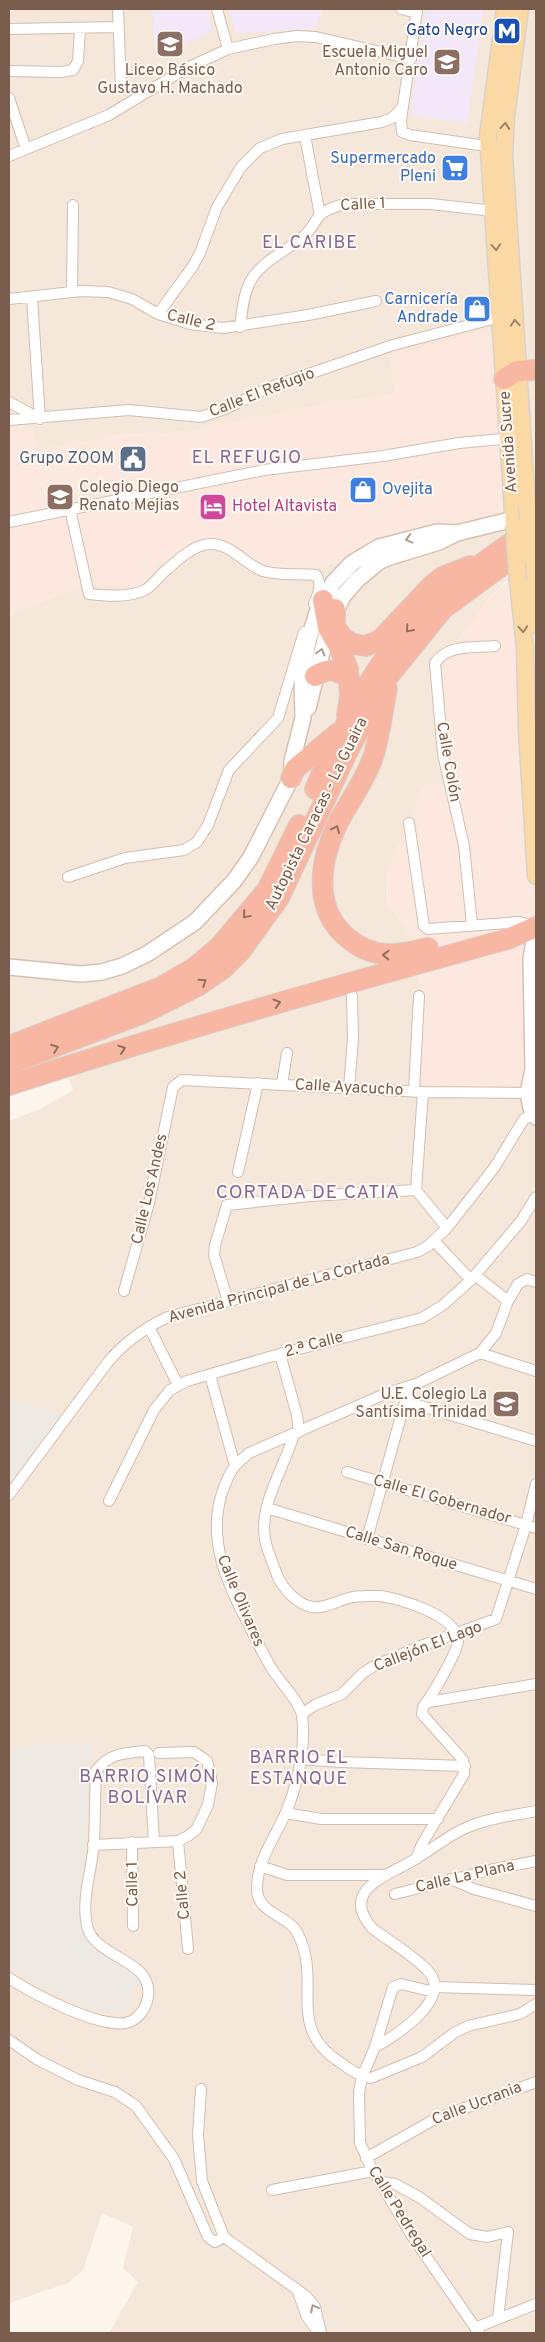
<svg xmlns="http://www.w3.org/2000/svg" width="545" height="2342" font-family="Overpass,sans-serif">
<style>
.residential{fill:#f5e8da}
.commercial{fill:#fde8e0}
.industrial{fill:#efe9e4}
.education{fill:#f3e8fa}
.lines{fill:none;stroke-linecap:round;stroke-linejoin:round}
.street-casing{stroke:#d1beb0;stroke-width:12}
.secondary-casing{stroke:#d6c0b0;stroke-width:18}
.primary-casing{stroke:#dad1cd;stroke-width:19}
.highway-casing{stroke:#dad1cd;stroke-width:22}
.street{stroke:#fff;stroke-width:10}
.secondary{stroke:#fff;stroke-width:15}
.primary{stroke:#fbd9a5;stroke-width:16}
.highway{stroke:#f7b7a3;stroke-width:20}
.primary-bridge-casing{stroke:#dad1cd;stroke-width:19;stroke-linecap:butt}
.primary-bridge{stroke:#fbd9a5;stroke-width:16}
.oneway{stroke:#a18267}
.oneway2{stroke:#af9d94}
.oneway3{stroke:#936e5e}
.labels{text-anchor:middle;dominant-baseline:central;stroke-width:4;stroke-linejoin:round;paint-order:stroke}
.transit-label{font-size:16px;fill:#164399;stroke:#fffaf3;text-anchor:end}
.education-label{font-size:16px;fill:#785e54;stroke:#fffaf3;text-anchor:end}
.shop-label{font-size:16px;fill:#366cbe;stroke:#fffaf3;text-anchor:end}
.street-label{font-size:16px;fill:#7a5c4d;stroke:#fffaf3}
.service-label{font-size:16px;fill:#4e5e75;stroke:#fffaf3;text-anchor:end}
.hotel-label{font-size:16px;fill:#b23c85;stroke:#fffaf3;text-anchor:start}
.neighbourhood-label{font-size:18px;letter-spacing:1px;fill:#846695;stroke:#fffaf3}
.quarter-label{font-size:19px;letter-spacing:1px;fill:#846695;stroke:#fffaf3}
</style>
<rect width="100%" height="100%" fill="#fdf6ec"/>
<path class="residential" d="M9,9H536V551L489,598L446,783L388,870L387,891L388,904L417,938H422L416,1083L536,1090V2333H109L138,2282L123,2268L133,2227L102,2213L83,2270L68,2283L9,2303V1121L40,1109L73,1090L66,1072L9,1092V608L81,583H144L157,566L181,549L196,542L394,395L339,401L207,428L154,435L123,434L36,451L34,431L9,423Z"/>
<path class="commercial" d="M490,328L506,512L407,535L336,563L292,573H273L210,540L195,542L157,566L143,585L81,587L9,615V423L34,431L37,451L123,434L154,435L207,428L339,401L394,395L390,356Z
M536,551V1090L416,1083L422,939L410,935L388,904V870L424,786L446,783L440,663L489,598L507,582V570Z"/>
<path class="industrial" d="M9,1399L63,1414L17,1476L9,1484Z
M41,1743L93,1745L80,1917L84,1934L93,1947L132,1972L142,1987L130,1992L132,2002L129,2009L124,2012L111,2014L90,2010L42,1987L9,1967V1750Z"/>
<path class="education" d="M152,9H208L212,32L156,57Z
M228,9H321L322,10L316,29L236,33Z
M425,9H483L467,123L410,115Z"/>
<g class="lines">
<defs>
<path id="street" d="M118,9L121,88
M217,9L228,49
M401,9L417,13
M417,9L401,120L402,132L410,135L493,147
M9,29L119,27
M9,71L61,72L73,70L78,61L80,29
M9,98L26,149
M305,136L320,215
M9,156L109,115L185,69L228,49L274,39L297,36L316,37L411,59
M72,292L73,205
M9,299L81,291L108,292L132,299L158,314L190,324L223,328L308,315L376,301
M158,314L193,266L200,253L217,207L241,167L260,148L282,139L382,122L392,118L403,107
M240,327C242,312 243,296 250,282C261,261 287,251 305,235C312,229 315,220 321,214C328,208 337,206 345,204H431L493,211
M9,402L40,419L32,298
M9,420L129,410L201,417L225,409L268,388L393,345L500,317
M70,509L89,594C106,596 129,598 145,590C152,586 156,580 162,574C174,563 192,545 209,544C231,543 244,564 263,571C280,576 298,573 316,575C323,585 318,593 314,604
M9,522L264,470L383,456L459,443L513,438
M409,823L424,926L428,929L519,922L533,926
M68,877L125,858L184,850L197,842L208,825L229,770L278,718L304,632
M472,925L464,846L443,754L435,663C448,644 473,648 495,646
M282,1084L287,1053
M349,1088L353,1039L352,996
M414,1091L419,996
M423,1092L416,1190L447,1228
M238,1172L258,1083
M434,1241L471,1280
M475,1275L508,1301
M536,1282L527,1279L518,1284L508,1301L496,1333L480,1353L416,1384L387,1393L249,1453C245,1457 239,1461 235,1466C229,1473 225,1484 222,1493C207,1539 227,1584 249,1625C257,1641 264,1657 274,1672C281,1683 301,1703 302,1716C306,1746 298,1784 286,1812C275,1838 257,1860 257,1889C257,1914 289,1915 298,1934C323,1984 284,2027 341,2063C350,2070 359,2076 371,2078L422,2057L454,2033L468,2026L520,2014L536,2004
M124,1291L149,1203L173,1087L182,1080L423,1092L528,1093
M228,1301L214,1255L215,1245L227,1205L310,1196L416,1190
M149,1327L178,1385
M480,1353L536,1371
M280,1354L297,1415L299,1432
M210,1375L235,1466
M405,1401L536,1441
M294,1434C285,1467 259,1503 265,1539C267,1551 273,1563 277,1575C283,1589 297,1604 312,1607C324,1609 337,1601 349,1598C358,1595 369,1596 379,1596C399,1598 456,1615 458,1640C459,1650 431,1697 423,1707L422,1714L463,1760L464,1774L422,1844L416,1859
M347,1472L536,1528
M9,1495L108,1362C125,1342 144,1328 168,1317L417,1252L428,1246L447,1228L494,1168L524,1119L536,1113
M109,1501L154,1410L170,1390L187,1381L283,1353L422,1318L443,1305L471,1280L521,1221L536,1197
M267,1508L536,1589
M367,1539L409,1387
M429,1702L536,1684
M302,1714L315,1705L342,1694L363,1673L374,1666L418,1647L496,1619L526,1525L536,1484
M300,1759L341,1762L465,1766
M286,1813L321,1819H438
M178,1841L188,1949
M132,1842L133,1926
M93,1845L178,1841L188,1836L196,1830L208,1805L212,1783L207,1761L194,1752L159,1753
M260,1866L287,1875H385
M450,1879L474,1889L536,1906
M395,1894L490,1870L536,1861
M9,1978C33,1994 74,2014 102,2021C113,2023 125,2026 135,2019C142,2014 147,2005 148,1997C154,1959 94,1958 87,1926C81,1899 92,1870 94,1843C95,1819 95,1795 96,1771C109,1753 125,1753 145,1751L149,1755L154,1842
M434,1987L536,1990
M434,1992L401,1984L393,1987L375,2047L362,2077L359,2092L360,2143L370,2165L412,2236L479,2333
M9,2040L38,2060L78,2080L115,2092L136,2106L174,2159L208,2237L215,2242L224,2237
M375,2047C395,2036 454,1999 428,1971C412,1954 390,1942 372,1928C338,1888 391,1875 417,1858C437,1846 454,1831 476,1824C495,1817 517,1815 536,1811
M201,2089L198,2135L202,2181L224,2237L306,2296L315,2307L321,2333
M366,2158L435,2119L536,2082
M381,2182L395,2184L419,2197L470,2234L487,2237L508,2232L498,2318
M272,2190L373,2171
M297,2289L307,2317L319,2333
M475,2328L536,2304"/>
<path id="secondary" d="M308,708L328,628L343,596L358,579L380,561L390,557L439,542L457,533L514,519
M536,928L531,959L533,1069L528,1093L531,1108L536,1117
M9,967L81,974L102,972L122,966L147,954L195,922L234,881L251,857L291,778L292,761L303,718L302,674L308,641L317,613L333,583L352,563L379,547L437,532L457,533"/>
<path id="primary" d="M505,9L488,136L514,526
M520,9L506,116L504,155L527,506
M530,557L536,625
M518,581L525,648L527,730L536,876"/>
<path id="highway" d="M504,379L517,371L536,370
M323,600L328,628L339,647L348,669L350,695L347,715
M335,609V626L343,638L353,644L366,646L380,640L432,585L442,577L470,566
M315,676C329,667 336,670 349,678
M387,689C382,712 380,738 372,760C363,784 347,804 336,827C319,864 313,911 349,939C373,959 398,956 428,948
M291,778L295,769L338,733
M315,789C341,730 375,660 421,615C453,583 489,557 526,533
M9,1046L161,987L194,968L219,947L267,890L299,825
M9,1064L144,1013L198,986L224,968L240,952L279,898L349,749L388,677L443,609L530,545
M9,1085C174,1031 341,985 508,939L536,927"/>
</defs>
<use href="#street" class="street-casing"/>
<use href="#secondary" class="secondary-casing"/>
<use href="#primary" class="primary-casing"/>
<use href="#highway" class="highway-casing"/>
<use href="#street" class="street"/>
<use href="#secondary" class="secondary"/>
<use href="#primary" class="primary"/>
<use href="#highway" class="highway"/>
<defs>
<path id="primary-bridge" d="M527,506L530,557
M514,526L518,581"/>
</defs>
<use href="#primary-bridge" class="primary-bridge-casing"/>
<use href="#primary-bridge" class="primary-bridge"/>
</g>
<defs><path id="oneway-chevron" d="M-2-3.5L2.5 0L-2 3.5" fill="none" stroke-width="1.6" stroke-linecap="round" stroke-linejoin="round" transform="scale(1.25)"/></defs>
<g class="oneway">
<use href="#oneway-chevron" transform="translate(505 126) rotate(-85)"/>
<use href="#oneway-chevron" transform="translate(496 247) rotate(86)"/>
<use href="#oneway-chevron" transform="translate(515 323) rotate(-94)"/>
<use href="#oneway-chevron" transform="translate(523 629) rotate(86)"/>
</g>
<g class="oneway2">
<use href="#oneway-chevron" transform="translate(409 539) rotate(165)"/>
<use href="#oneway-chevron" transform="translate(321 652) rotate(-75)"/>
<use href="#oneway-chevron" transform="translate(314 2308) rotate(-118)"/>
</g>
<g class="oneway3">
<use href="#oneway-chevron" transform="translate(409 629) rotate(131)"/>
<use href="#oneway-chevron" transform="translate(336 829) rotate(-65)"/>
<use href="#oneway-chevron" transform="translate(246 915) rotate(130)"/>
<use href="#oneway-chevron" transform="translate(386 955) rotate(-178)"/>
<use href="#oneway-chevron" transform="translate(203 982) rotate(-34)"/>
<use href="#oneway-chevron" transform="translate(277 1003) rotate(-16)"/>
<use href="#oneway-chevron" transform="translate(55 1048) rotate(-20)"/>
<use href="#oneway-chevron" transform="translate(122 1049) rotate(-18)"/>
</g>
<defs>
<symbol id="metro-square" viewBox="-11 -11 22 22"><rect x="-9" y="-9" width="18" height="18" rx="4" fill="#1a4fb4" stroke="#fffaf3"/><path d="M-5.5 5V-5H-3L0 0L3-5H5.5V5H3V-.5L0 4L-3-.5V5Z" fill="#fff"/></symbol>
<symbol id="school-square" viewBox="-11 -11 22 22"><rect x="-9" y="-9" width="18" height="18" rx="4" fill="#8d6e63" stroke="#fffaf3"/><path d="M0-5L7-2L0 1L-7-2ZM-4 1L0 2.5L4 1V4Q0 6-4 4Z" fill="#fff"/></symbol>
<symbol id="supermarket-square" viewBox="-11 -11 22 22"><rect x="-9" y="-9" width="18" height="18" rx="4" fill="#3f7fe0" stroke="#fffaf3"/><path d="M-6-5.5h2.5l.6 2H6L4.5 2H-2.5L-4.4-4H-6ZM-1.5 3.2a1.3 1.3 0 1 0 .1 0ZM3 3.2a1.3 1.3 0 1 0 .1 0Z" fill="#fff"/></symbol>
<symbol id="shop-square" viewBox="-11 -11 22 22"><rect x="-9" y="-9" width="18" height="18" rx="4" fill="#3f7fe0" stroke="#fffaf3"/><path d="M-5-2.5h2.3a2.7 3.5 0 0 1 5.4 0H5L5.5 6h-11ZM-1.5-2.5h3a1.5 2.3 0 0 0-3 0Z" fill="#fff"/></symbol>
<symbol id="civic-square" viewBox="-11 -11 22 22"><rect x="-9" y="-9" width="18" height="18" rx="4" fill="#5c6f8a" stroke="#fffaf3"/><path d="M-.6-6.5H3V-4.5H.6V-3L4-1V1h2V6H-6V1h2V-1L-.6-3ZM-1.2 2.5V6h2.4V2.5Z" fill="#fff"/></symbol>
<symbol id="hotel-square" viewBox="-11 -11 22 22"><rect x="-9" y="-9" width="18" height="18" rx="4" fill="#d1479c" stroke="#fffaf3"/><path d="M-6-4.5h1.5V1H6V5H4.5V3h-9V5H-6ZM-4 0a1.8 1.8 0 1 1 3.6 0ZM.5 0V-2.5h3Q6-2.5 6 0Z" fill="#fff"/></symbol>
</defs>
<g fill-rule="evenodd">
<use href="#metro-square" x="491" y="15" width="32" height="32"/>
<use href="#school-square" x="154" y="28" width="32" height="32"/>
<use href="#school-square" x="431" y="46" width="32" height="32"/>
<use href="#supermarket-square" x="439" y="152" width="32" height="32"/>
<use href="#shop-square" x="461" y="293" width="32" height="32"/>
<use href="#civic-square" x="117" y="443" width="32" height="32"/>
<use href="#shop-square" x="347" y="474" width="32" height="32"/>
<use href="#school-square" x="44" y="481" width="32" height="32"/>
<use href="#hotel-square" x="197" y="491" width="32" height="32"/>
<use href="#school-square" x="490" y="1388" width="32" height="32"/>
</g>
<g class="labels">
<g class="transit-label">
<text x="488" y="31">Gato Negro</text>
</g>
<g class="education-label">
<text x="428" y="53">Escuela Miguel<tspan x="428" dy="18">Antonio Caro</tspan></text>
<text x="170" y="71" text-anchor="middle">Liceo Básico<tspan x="170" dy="18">Gustavo H. Machado</tspan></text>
<text x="79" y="488" text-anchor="start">Colegio Diego<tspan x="79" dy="18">Renato Mejias</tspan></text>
<text x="487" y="1395">U.E. Colegio La<tspan x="487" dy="18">Santísima Trinidad</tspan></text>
</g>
<g class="shop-label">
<text x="436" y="159">Supermercado<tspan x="436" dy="18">Pleni</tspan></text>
<text x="458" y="300">Carnicería<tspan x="458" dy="18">Andrade</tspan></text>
<text x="382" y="490" text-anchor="start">Ovejita</text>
</g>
<g class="street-label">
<text transform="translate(363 205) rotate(-3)">Calle 1</text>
<text transform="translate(191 321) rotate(13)">Calle 2</text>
<text transform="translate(262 393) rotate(-21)">Calle El Refugio</text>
<text transform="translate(509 442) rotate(-94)">Avenida Sucre</text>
<text transform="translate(448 762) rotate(80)">Calle Colón</text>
<text transform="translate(317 814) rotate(-64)">Autopista Caracas - La Guaira</text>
<text transform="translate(349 1088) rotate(3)">Calle Ayacucho</text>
<text transform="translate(150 1189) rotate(-77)">Calle Los Andes</text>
<text transform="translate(279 1289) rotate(-15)">Avenida Principal de La Cortada</text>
<text transform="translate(314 1345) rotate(-15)">2.ª Calle</text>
<text transform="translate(442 1500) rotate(16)">Calle El Gobernador</text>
<text transform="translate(401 1549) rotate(17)">Calle San Roque</text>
<text transform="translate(240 1601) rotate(67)">Calle Olivares</text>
<text transform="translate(428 1647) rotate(-21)">Callejón El Lago</text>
<text transform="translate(465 1877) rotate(-13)">Calle La Plana</text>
<text transform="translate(133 1884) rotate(-91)">Calle 1</text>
<text transform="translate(183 1895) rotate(-95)">Calle 2</text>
<text transform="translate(477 2104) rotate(-21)">Calle Ucrania</text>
<text transform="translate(399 2212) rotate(58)">Calle Pedregal</text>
</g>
<g class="service-label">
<text x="114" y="459">Grupo ZOOM</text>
</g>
<g class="hotel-label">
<text x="232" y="507">Hotel Altavista</text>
</g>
<g class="neighbourhood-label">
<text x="310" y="243">EL CARIBE</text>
<text x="247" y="458">EL REFUGIO</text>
<text x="299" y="1758">BARRIO EL<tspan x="299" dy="21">ESTANQUE</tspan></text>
<text x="148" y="1777">BARRIO SIMÓN<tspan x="148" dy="21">BOLÍVAR</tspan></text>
</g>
<g class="quarter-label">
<text x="308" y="1193">CORTADA DE CATIA</text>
</g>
</g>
<rect width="545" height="2342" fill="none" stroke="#7a5c4d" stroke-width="20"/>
</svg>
